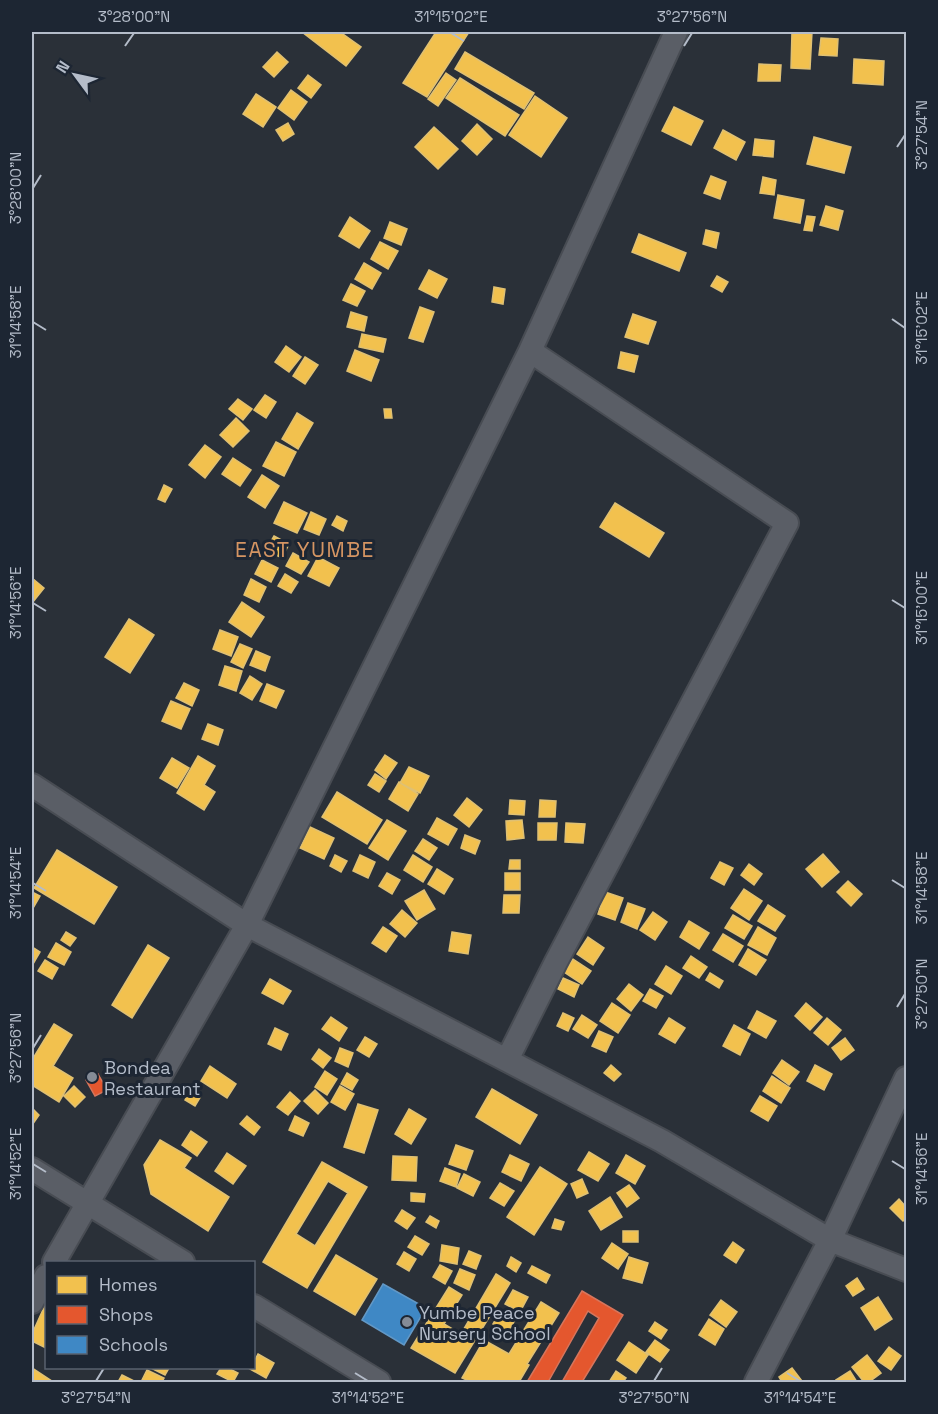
<svg xmlns="http://www.w3.org/2000/svg" width="938" height="1414" font-family="'Space Grotesk',sans-serif">
<style>
.homes{fill:#f2c14e;stroke:#dfc073;stroke-width:1.5;fill-rule:evenodd}
.shops{fill:#e4572e;stroke:#d6755c;stroke-width:1.5}
.schools{fill:#3f88c5;stroke:#6298c6;stroke-width:1.5}
.lines{fill:none;stroke-linecap:round;stroke-linejoin:round}
.street-casing{stroke:#484c53;stroke-width:26}
.street{stroke:#5a5e66;stroke-width:22}
.ticks{fill:none;stroke:#b4bcc9;stroke-width:2}
.poi-dot{fill:#848b96;stroke:#1d2633;stroke-width:2}
.labels{text-anchor:middle;dominant-baseline:central;stroke-width:6;stroke-linejoin:round;paint-order:stroke}
.poi-label{font-size:18px;fill:#b4bcc9;stroke:#1d2633;text-anchor:start}
.quarter-label{font-size:21px;letter-spacing:1.5px;fill:#d59563;stroke:#1d2633}
.neatline{fill:none;stroke:#b4bcc9;stroke-width:2}
.ticks-label{font-size:15px;text-anchor:middle;fill:#b4bcc9}
</style>
<rect width="100%" height="100%" fill="#2a3038"/>
<path class="homes" d="M302,32H340L361,47L346,66Z
M436,32H469L427,97L403,83Z
M792,32H812L810,69L791,68Z
M821,38L838,39L837,56L819,55Z
M277,52L288,62L274,77L263,67Z
M465,52L534,93L524,109L455,69Z
M854,59L884,61L883,85L853,83Z
M759,64L781,65L780,81H758Z
M446,73L456,80L438,106L428,99Z
M308,75L321,85L311,98L298,88Z
M460,78L519,115L505,136L446,98Z
M291,90L307,102L294,120L278,108Z
M256,94L276,107L263,127L243,114Z
M535,96L567,118L541,157L509,135Z
M674,107L703,121L691,145L662,131Z
M288,123L294,134L283,141L276,130Z
M477,124L492,139L477,155L462,141Z
M434,127L458,149L438,169L415,147Z
M723,130L745,142L736,160L714,148Z
M814,137L851,147L844,173L807,164Z
M755,139L774,141L773,157L753,155Z
M711,176L726,182L720,199L704,193Z
M763,177L776,180L774,195L760,193Z
M778,195L804,200L800,223L774,218Z
M826,206L843,211L838,230L820,225Z
M807,216L815,217L812,231L804,230Z
M350,217L370,231L359,248L339,236Z
M390,222L407,229L401,245L384,238Z
M706,230L719,233L716,248L703,244Z
M639,234L686,253L679,271L632,252Z
M380,242L398,251L388,269L371,259Z
M364,263L381,273L372,289L355,279Z
M429,270L447,279L437,298L419,289Z
M717,276L728,282L722,292L711,286Z
M351,284L365,291L357,306L343,300Z
M494,287L505,289L503,304L492,302Z
M420,307L434,312L423,342L409,338Z
M351,312L367,317L364,331L347,327Z
M633,314L656,322L648,344L625,337Z
M362,334L386,339L383,352L359,347Z
M286,346L301,357L289,372L275,362Z
M355,350L379,360L371,381L347,371Z
M621,352L638,356L634,372L618,368Z
M305,357L318,365L305,384L293,376Z
M265,395L276,402L266,418L254,410Z
M238,399L252,409L243,420L229,409Z
M384,409H391L392,418H385Z
M297,413L313,423L298,449L282,439Z
M236,418L249,431L233,447L220,435Z
M276,442L296,452L284,476L263,466Z
M205,445L221,457L205,478L189,465Z
M233,458L251,470L240,486L222,474Z
M262,475L279,486L265,508L248,497Z
M164,485L172,489L165,502L158,499Z
M284,502L307,513L297,533L274,523Z
M615,503L664,533L649,557L600,527Z
M311,512L326,519L319,535L304,529Z
M337,516L347,521L343,531L332,525Z
M274,536L289,544L282,558L266,550Z
M293,553L309,562L301,574L286,566Z
M318,557L339,568L329,586L308,576Z
M262,560L278,568L271,582L255,574Z
M285,574L298,582L291,593L278,586Z
M32,578L44,588L32,603Z
M251,579L266,587L259,602L244,595Z
M242,602L264,617L251,637L229,622Z
M129,619L154,635L130,673L105,657Z
M220,630L238,637L231,656L213,649Z
M240,644L252,649L243,668L231,662Z
M256,651L270,657L265,671L250,665Z
M225,666L242,671L236,691L219,685Z
M250,676L262,684L252,700L240,693Z
M184,683L199,690L192,706L176,698Z
M267,684L284,691L276,708L260,701Z
M171,701L190,709L181,729L162,721Z
M208,724L223,730L218,745L202,739Z
M385,755L397,763L386,779L375,770Z
M198,756L215,766L204,785L215,792L204,810L177,793Z
M172,758L189,768L177,788L160,778Z
M409,767L429,776L420,793L400,783Z
M375,774L386,781L379,792L368,785Z
M399,782L418,794L408,811L389,799Z
M337,792L382,820L367,844L322,817Z
M467,798L482,810L469,827L454,815Z
M510,800L525,801L524,815L509,814Z
M540,800L556,801L555,817H539Z
M437,818L457,829L448,845L428,834Z
M387,820L406,831L388,860L369,848Z
M522,820L524,838L507,840L506,821Z
M538,823H557L556,840H538Z
M566,823L585,824L583,843L565,842Z
M310,827L334,838L324,859L300,848Z
M465,835L480,841L475,854L461,848Z
M423,839L437,848L429,860L415,851Z
M57,850L117,887L94,924L34,888Z
M823,854L839,872L822,887L806,869Z
M335,855L347,861L341,872L330,866Z
M360,855L375,862L368,878L353,871Z
M413,855L432,867L423,882L404,870Z
M510,860H520V869H509Z
M720,862L733,868L724,885L711,878Z
M749,864L762,874L754,885L741,875Z
M437,869L453,879L444,894L428,884Z
M387,873L400,880L392,894L379,886Z
M505,873H520V890H505Z
M848,881L862,894L851,906L837,892Z
M744,889L762,901L749,920L731,908Z
M424,890L435,909L417,920L405,901Z
M32,892L40,896L32,910Z
M605,892L623,898L615,920L598,914Z
M504,895H520L519,913H503Z
M628,903L645,909L637,929L621,922Z
M768,905L785,916L775,931L758,921Z
M402,910L417,923L405,937L390,924Z
M653,912L667,922L655,940L640,930Z
M733,915L752,926L744,939L725,928Z
M689,921L709,933L699,949L680,937Z
M383,927L397,936L386,952L372,943Z
M758,927L776,938L767,955L748,945Z
M66,932L76,938L70,946L61,940Z
M452,932L471,935L468,954L449,951Z
M723,934L743,946L733,962L713,950Z
M588,937L604,948L593,965L577,954Z
M56,943L71,952L64,965L48,957Z
M148,945L169,958L132,1018L112,1005Z
M32,947L40,952L33,964L32,963Z
M748,949L766,960L756,975L739,965Z
M691,956L707,967L699,978L683,968Z
M573,959L591,971L582,984L564,972Z
M45,960L58,968L52,979L38,971Z
M666,966L682,976L671,994L655,984Z
M710,973L723,981L719,988L706,980Z
M563,978L579,985L574,997L558,989Z
M270,979L291,991L283,1004L262,993Z
M629,984L643,995L631,1011L617,999Z
M650,989L663,996L656,1008L643,1001Z
M612,1003L630,1015L618,1033L600,1021Z
M806,1003L822,1017L810,1030L795,1016Z
M757,1011L776,1021L766,1038L748,1028Z
M563,1013L574,1018L568,1031L557,1026Z
M582,1015L597,1025L588,1038L573,1029Z
M331,1017L347,1028L339,1041L322,1029Z
M669,1018L685,1028L675,1043L659,1034Z
M827,1018L841,1030L828,1045L814,1033Z
M54,1024L72,1035L53,1066L73,1078L59,1102L32,1085V1060Z
M734,1025L750,1034L740,1055L723,1046Z
M275,1028L288,1034L281,1050L268,1044Z
M599,1031L613,1037L606,1052L592,1046Z
M365,1037L377,1044L369,1057L357,1050Z
M845,1038L854,1050L841,1060L832,1048Z
M340,1048L353,1053L348,1067L335,1061Z
M319,1049L331,1058L323,1068L312,1059Z
M782,1060L799,1072L789,1085L773,1073Z
M611,1065L621,1074L614,1081L604,1073Z
M815,1065L832,1074L824,1090L807,1081Z
M210,1066L236,1084L227,1098L201,1081Z
M325,1071L337,1079L327,1095L315,1087Z
M347,1073L358,1080L352,1090L341,1084Z
M772,1076L790,1088L781,1103L763,1091Z
M74,1086L85,1097L75,1107L64,1096Z
M340,1086L354,1094L345,1110L331,1102Z
M191,1089L201,1096L195,1106L185,1100Z
M492,1089L537,1115L520,1144L476,1117Z
M315,1090L328,1103L318,1114L304,1101Z
M290,1092L300,1101L288,1115L277,1107Z
M760,1096L777,1106L768,1121L751,1111Z
M358,1104L378,1110L364,1153L344,1147Z
M32,1108L39,1115L32,1125Z
M409,1109L426,1119L411,1144L395,1134Z
M247,1116L260,1127L254,1135L240,1124Z
M295,1116L309,1123L303,1136L289,1130Z
M191,1131L207,1142L197,1156L182,1145Z
M160,1140L191,1158L184,1168L229,1197L208,1231L151,1194L144,1165Z
M456,1145L473,1151L466,1170L449,1164Z
M589,1152L609,1164L598,1181L578,1170Z
M227,1153L246,1166L233,1184L215,1171Z
M510,1155L529,1164L521,1181L502,1172Z
M626,1155L645,1166L635,1184L616,1173Z
M393,1156L417,1157L416,1181L392,1180Z
M322,1162L367,1187L307,1288L263,1262ZM328,1181L348,1193L315,1246L296,1234Z
M540,1167L567,1184L534,1235L507,1217Z
M445,1168L460,1174L456,1187L440,1181Z
M464,1174L480,1182L473,1196L457,1188Z
M582,1179L588,1193L577,1198L571,1184Z
M500,1183L514,1191L504,1206L490,1198Z
M629,1185L639,1198L627,1207L617,1193Z
M411,1193L425,1194L424,1202L411,1201Z
M610,1197L622,1217L601,1230L589,1211Z
M899,1199L906,1207V1218L903,1221L890,1208Z
M402,1210L415,1218L407,1229L395,1221Z
M430,1216L439,1221L436,1228L426,1222Z
M555,1219L564,1222L561,1230L552,1228Z
M623,1231H638V1242H623Z
M415,1236L429,1244L422,1255L408,1247Z
M733,1242L744,1250L736,1263L724,1255Z
M612,1243L628,1254L618,1269L602,1258Z
M442,1245L459,1248L457,1264L440,1261Z
M469,1251L481,1256L476,1269L463,1264Z
M404,1252L416,1259L409,1271L397,1264Z
M336,1255L377,1279L355,1315L314,1291Z
M511,1257L521,1263L516,1272L507,1266Z
M629,1257L648,1263L642,1283L623,1278Z
M440,1265L452,1271L445,1284L433,1277Z
M532,1266L550,1275L546,1283L528,1273Z
M460,1269L475,1275L469,1290L454,1283Z
M496,1274L510,1283L455,1373L411,1348L449,1287L462,1295L444,1324L461,1334Z
M857,1278L864,1289L853,1296L846,1286Z
M513,1290L528,1297L520,1312L505,1304Z
M878,1297L892,1319L875,1330L861,1308Z
M721,1300L737,1312L726,1327L710,1315Z
M541,1302L559,1313L527,1364L529,1365L519,1382H471L462,1378L484,1340L509,1354Z
M46,1303V1348L32,1341V1334Z
M500,1312L515,1320L508,1332L493,1324Z
M709,1319L724,1329L715,1345L699,1335Z
M655,1322L667,1330L661,1339L649,1331Z
M655,1340L669,1350L660,1362L646,1352Z
M629,1342L648,1355L636,1373L617,1360Z
M889,1347L901,1356L891,1370L878,1361Z
M258,1354L274,1363L266,1378L250,1369L254,1368V1362Z
M867,1355L881,1373L869,1382H864L852,1367Z
M32,1368L52,1381L51,1382H32Z
M151,1368H169L165,1375Z
M221,1368H228L238,1373L233,1382L217,1374Z
M792,1368L802,1381L782,1382L779,1377Z
M147,1370L164,1378L162,1382H141Z
M616,1371L626,1378L623,1382H609Z
M850,1371L857,1382H838L836,1380Z
M122,1375L136,1382H118Z"/>
<path class="shops" d="M98,1074L107,1090L95,1096L86,1080Z
M582,1291L623,1315L582,1382H562L599,1318L588,1311L548,1382H527Z"/>
<path class="schools" d="M383,1284L426,1308L404,1345L362,1320Z"/>
<g class="lines">
<defs>
<path id="street" d="M32,785L247,925L662,1141L830,1240L906,1270
M507,1060L556,962L787,523L530,351
M32,1169L183,1262
M54,1262L247,925L530,351L676,32
M32,1302L46,1276
M254,1306L379,1382
M756,1382L830,1240L906,1078"/>
</defs>
<use href="#street" class="street-casing"/>
<use href="#street" class="street"/>
</g>
<path class="ticks" d="M451,33L464,41M125,46L134,33M684,46L692,33M897,147L905,135M33,188L41,175M892,319L905,328M33,322L46,330M892,600L905,608M33,603L46,611M892,880L905,888M33,883L46,891M897,1007L905,994M33,1048L41,1035M892,1161L905,1169M33,1164L46,1172M355,1373L368,1381M787,1373L800,1381M96,1381L104,1368M654,1381L662,1368"/>
<g class="poi-dot">
<circle cx="92" cy="1077" r="6"/>
<circle cx="407" cy="1322" r="6"/>
</g>
<g class="labels">
<g class="poi-label">
<text x="104" y="1067">Bondea<tspan x="104" dy="21">Restaurant</tspan></text>
<text x="419" y="1312">Yumbe Peace<tspan x="419" dy="21">Nursery School</tspan></text>
</g>
<g class="quarter-label">
<text x="305" y="549">EAST YUMBE</text>
</g>
</g>
<rect width="938" height="1414" fill="none" stroke="#1d2633" stroke-width="66"/>
<rect x="45" y="1261" width="210" height="108" fill="#1d2633" stroke="#59626f" stroke-width="1.5"/>
<rect x="57" y="1276" width="30" height="18" fill="#f2c14e" stroke="#59626f" stroke-width="1.5"/>
<text x="99" y="1291" font-size="18" fill="#b4bcc9">Homes</text>
<rect x="57" y="1306" width="30" height="18" fill="#e4572e" stroke="#59626f" stroke-width="1.5"/>
<text x="99" y="1321" font-size="18" fill="#b4bcc9">Shops</text>
<rect x="57" y="1336" width="30" height="18" fill="#3f88c5" stroke="#59626f" stroke-width="1.5"/>
<text x="99" y="1351" font-size="18" fill="#b4bcc9">Schools</text>
<g transform="translate(75 75) rotate(303)" stroke="#1d2633" stroke-width="4.5" paint-order="stroke">
<path d="M0-4.5L10 22L0 15L-10 22Z" fill="#b4bcc9"/>
<text y="-9" font-size="16" font-weight="bold" text-anchor="middle" fill="#b4bcc9">N</text>
</g>
<rect x="33" y="33" width="872" height="1348" class="neatline"/>
<g class="ticks-label">
<text x="134" y="22">3°28'00"N</text>
<text x="451" y="22">31°15'02"E</text>
<text x="692" y="22">3°27'56"N</text>
<text transform="translate(922 135) rotate(-90)" y="5">3°27'54"N</text>
<text transform="translate(16 188) rotate(-90)" y="5">3°28'00"N</text>
<text transform="translate(16 322) rotate(-90)" y="5">31°14'58"E</text>
<text transform="translate(922 328) rotate(-90)" y="5">31°15'02"E</text>
<text transform="translate(16 603) rotate(-90)" y="5">31°14'56"E</text>
<text transform="translate(922 608) rotate(-90)" y="5">31°15'00"E</text>
<text transform="translate(16 883) rotate(-90)" y="5">31°14'54"E</text>
<text transform="translate(922 888) rotate(-90)" y="5">31°14'58"E</text>
<text transform="translate(922 994) rotate(-90)" y="5">3°27'50"N</text>
<text transform="translate(16 1048) rotate(-90)" y="5">3°27'56"N</text>
<text transform="translate(16 1164) rotate(-90)" y="5">31°14'52"E</text>
<text transform="translate(922 1169) rotate(-90)" y="5">31°14'56"E</text>
<text x="96" y="1403">3°27'54"N</text>
<text x="368" y="1403">31°14'52"E</text>
<text x="654" y="1403">3°27'50"N</text>
<text x="800" y="1403">31°14'54"E</text>
</g>
</svg>
